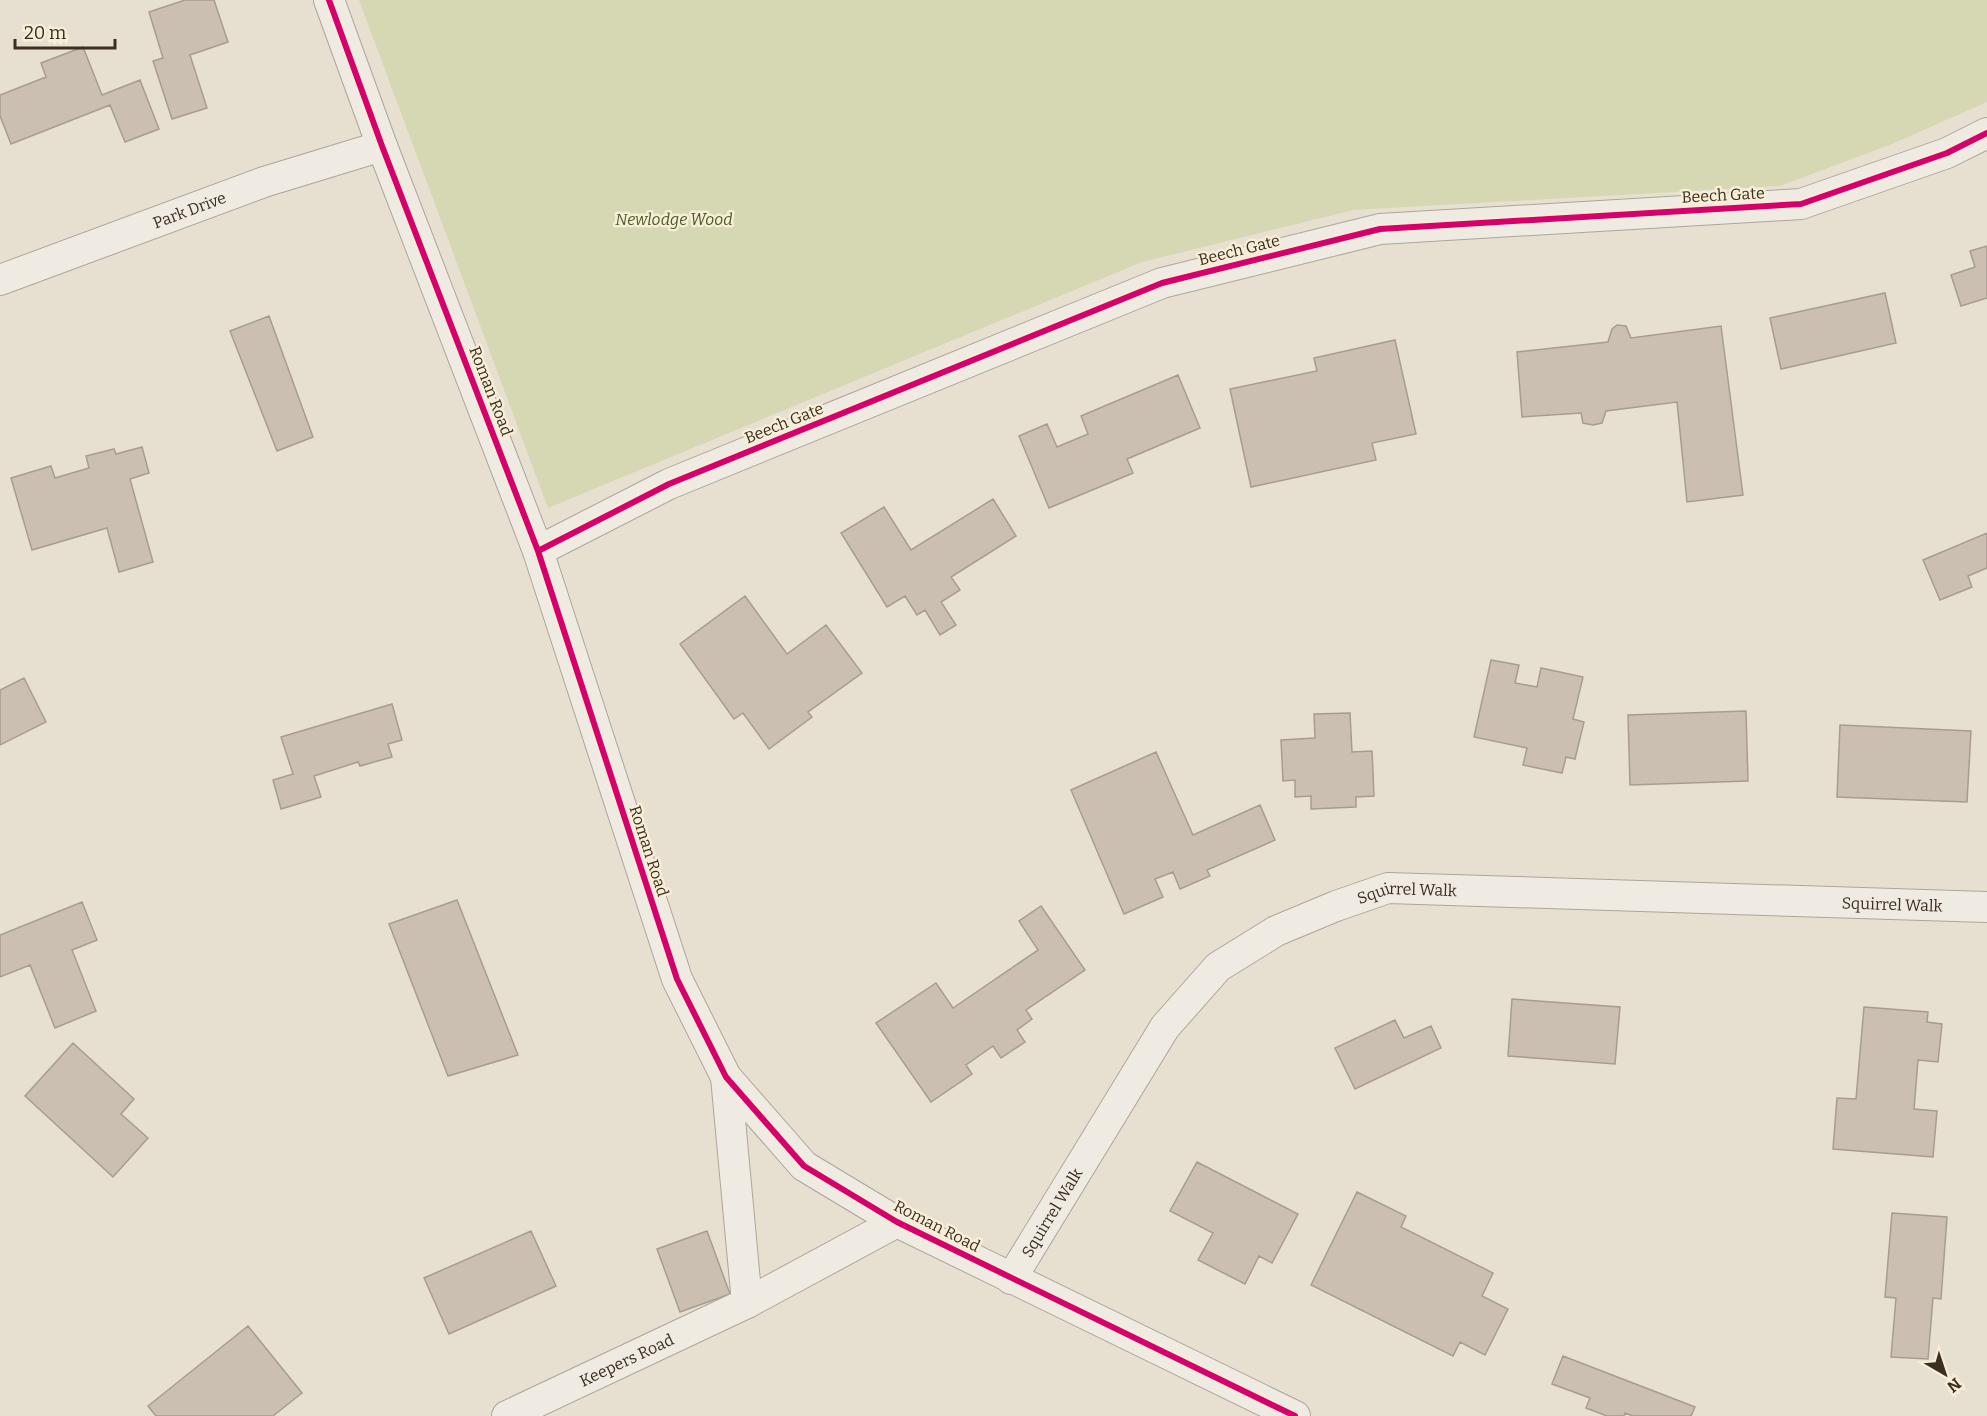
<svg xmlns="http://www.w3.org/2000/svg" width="1987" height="1416" font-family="Bitter,serif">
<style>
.green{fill:#d6d7b3}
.building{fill:#cbbfb2;stroke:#a89c90;stroke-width:1.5}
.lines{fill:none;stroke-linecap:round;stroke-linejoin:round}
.street-casing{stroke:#ada599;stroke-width:32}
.street{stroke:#efebe3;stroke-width:30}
.cycleway-casing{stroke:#f7eed8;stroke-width:10}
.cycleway{stroke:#d6006c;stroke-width:6}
.labels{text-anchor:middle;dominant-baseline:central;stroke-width:5;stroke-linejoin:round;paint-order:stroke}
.street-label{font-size:16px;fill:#3d2e20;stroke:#f7eed8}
.park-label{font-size:16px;font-style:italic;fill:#4d5a26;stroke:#f7eed8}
</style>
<rect width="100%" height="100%" fill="#e7e0d1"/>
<path class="green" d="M359,0H1987V102L1892,144L1780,186L1354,210L1142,262L548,508Z"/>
<path class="building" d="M185,0H214L228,42L190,55L207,108L172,119L153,61L163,58L149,12Z
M83,47L102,95L140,80L159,129L125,142L110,105L11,144L0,116V95L46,77L41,63Z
M1987,246V298L1961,306L1951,275L1975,267L1970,251Z
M1885,293L1896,343L1781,369L1770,318Z
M269,316L313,437L277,451L230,331Z
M1617,325L1626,326L1631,338L1721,326L1743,495L1687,502L1677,402L1606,411L1602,423L1593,425L1583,423L1581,413L1522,417L1517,352L1608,342L1612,329Z
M1395,340L1416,434L1372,443L1376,460L1251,487L1230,389L1317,371L1314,358Z
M1178,375L1200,428L1127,459L1133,473L1049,508L1019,436L1047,424L1057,447L1088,434L1081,416Z
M142,447L149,473L130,479L153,562L119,572L107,528L32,550L11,478L51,466L55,478L89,468L86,456L114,449L116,454Z
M993,499L1016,536L951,577L960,590L941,602L956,625L940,635L925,610L917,615L905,596L887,607L841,533L884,507L911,550Z
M1987,533V568L1968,576L1972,587L1940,600L1923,560Z
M745,596L787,654L826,625L862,673L808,712L812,717L769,749L743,713L734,719L680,644Z
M1491,660L1519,665L1515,683L1537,687L1541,668L1583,677L1573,719L1584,722L1575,759L1566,757L1562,773L1523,765L1527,748L1474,737Z
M24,678L46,722L0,745V690Z
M392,704L402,740L388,744L392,757L360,766L358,762L314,776L321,797L281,809L273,780L293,774L281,737Z
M1746,711L1748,781L1630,785L1628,715Z
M1350,713L1352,752L1372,751L1374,796L1356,797V807L1311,809V796L1295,797V780L1283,781L1281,740L1315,738L1314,714Z
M1840,725L1971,731L1967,802L1837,797Z
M1156,752L1193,835L1260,805L1275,840L1207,870L1210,876L1180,889L1173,872L1155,879L1163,897L1124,914L1071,790Z
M457,900L518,1055L448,1076L389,924Z
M82,902L97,940L72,950L96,1011L55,1028L30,965L0,977V935Z
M1041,906L1085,970L1026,1010L1032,1019L1017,1030L1025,1042L1001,1058L993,1046L966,1065L972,1074L931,1102L876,1023L936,983L953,1008L1038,950L1019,921Z
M1512,999L1620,1007L1615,1064L1508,1056Z
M1864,1007L1928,1012L1927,1022L1942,1024L1938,1062L1918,1060L1914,1109L1937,1111L1933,1157L1833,1149L1837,1098L1856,1099Z
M1395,1020L1404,1038L1431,1026L1441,1048L1355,1089L1335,1048Z
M73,1043L134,1099L121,1114L148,1138L113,1177L25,1096Z
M1197,1162L1298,1214L1272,1263L1259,1256L1245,1284L1198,1260L1213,1233L1170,1211Z
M1357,1192L1406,1216L1401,1227L1493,1273L1482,1296L1508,1309L1485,1355L1460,1342L1453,1356L1311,1285Z
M1892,1213L1947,1217L1941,1299L1933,1298L1928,1359L1891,1357L1896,1298L1885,1297Z
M531,1231L556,1286L449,1334L424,1278Z
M707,1231L730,1294L680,1312L657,1249Z
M248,1326L302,1393L273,1416H156L148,1406Z
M1563,1356L1695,1407L1691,1416H1633L1625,1413L1624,1416H1607L1586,1408L1590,1398L1552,1384Z"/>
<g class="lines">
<defs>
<g id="street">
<path d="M329,0L382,146L538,551L677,979L726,1077L804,1166L897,1222L1295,1416"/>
<path id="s1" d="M0,280L264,182L382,146"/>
<path d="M538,551L669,484L1162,283L1380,229L1801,204L1947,153L1987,133"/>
<path d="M726,1077L747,1303"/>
<path id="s2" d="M1011,1279L1165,1027L1218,967L1276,931L1336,906L1388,888L1987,907"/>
<path id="s3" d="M507,1416L747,1303L897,1222"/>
</g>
</defs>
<use href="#street" class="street-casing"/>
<use href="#street" class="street"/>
<defs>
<path id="cycleway" d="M329,0L382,146L538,551L677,979L726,1077L804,1166L897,1222L1295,1416
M538,551L669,484L1162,283L1380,229L1801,204L1947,153L1987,133"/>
</defs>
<use href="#cycleway" class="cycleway-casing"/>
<use href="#cycleway" class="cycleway"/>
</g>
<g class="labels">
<g class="street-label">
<text transform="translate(1723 195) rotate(-3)">Beech Gate</text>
<text stroke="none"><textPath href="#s1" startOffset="202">Park Drive</textPath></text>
<text transform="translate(1239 250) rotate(-14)">Beech Gate</text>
<text transform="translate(491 391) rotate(69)">Roman Road</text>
<text transform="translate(784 423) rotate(-22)">Beech Gate</text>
<text transform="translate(649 851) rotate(72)">Roman Road</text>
<text stroke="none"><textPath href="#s2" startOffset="582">Squirrel Walk</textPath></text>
<text stroke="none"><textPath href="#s2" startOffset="1068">Squirrel Walk</textPath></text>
<text stroke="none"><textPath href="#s2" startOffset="78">Squirrel Walk</textPath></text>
<text transform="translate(937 1226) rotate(27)">Roman Road</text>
<text stroke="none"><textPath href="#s3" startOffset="132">Keepers Road</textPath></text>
</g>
<g class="park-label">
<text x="674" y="219">Newlodge Wood</text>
</g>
</g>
<g transform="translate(1945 1374) rotate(141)" stroke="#f7eed8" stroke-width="4.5" paint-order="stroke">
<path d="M0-4.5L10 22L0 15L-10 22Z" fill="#3d2e20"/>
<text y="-9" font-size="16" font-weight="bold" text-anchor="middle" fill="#3d2e20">N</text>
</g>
<path d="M15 39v9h100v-9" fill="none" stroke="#3d2e20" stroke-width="3"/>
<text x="24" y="39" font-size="18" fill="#3d2e20" stroke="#f7eed8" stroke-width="4.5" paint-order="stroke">20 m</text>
</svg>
